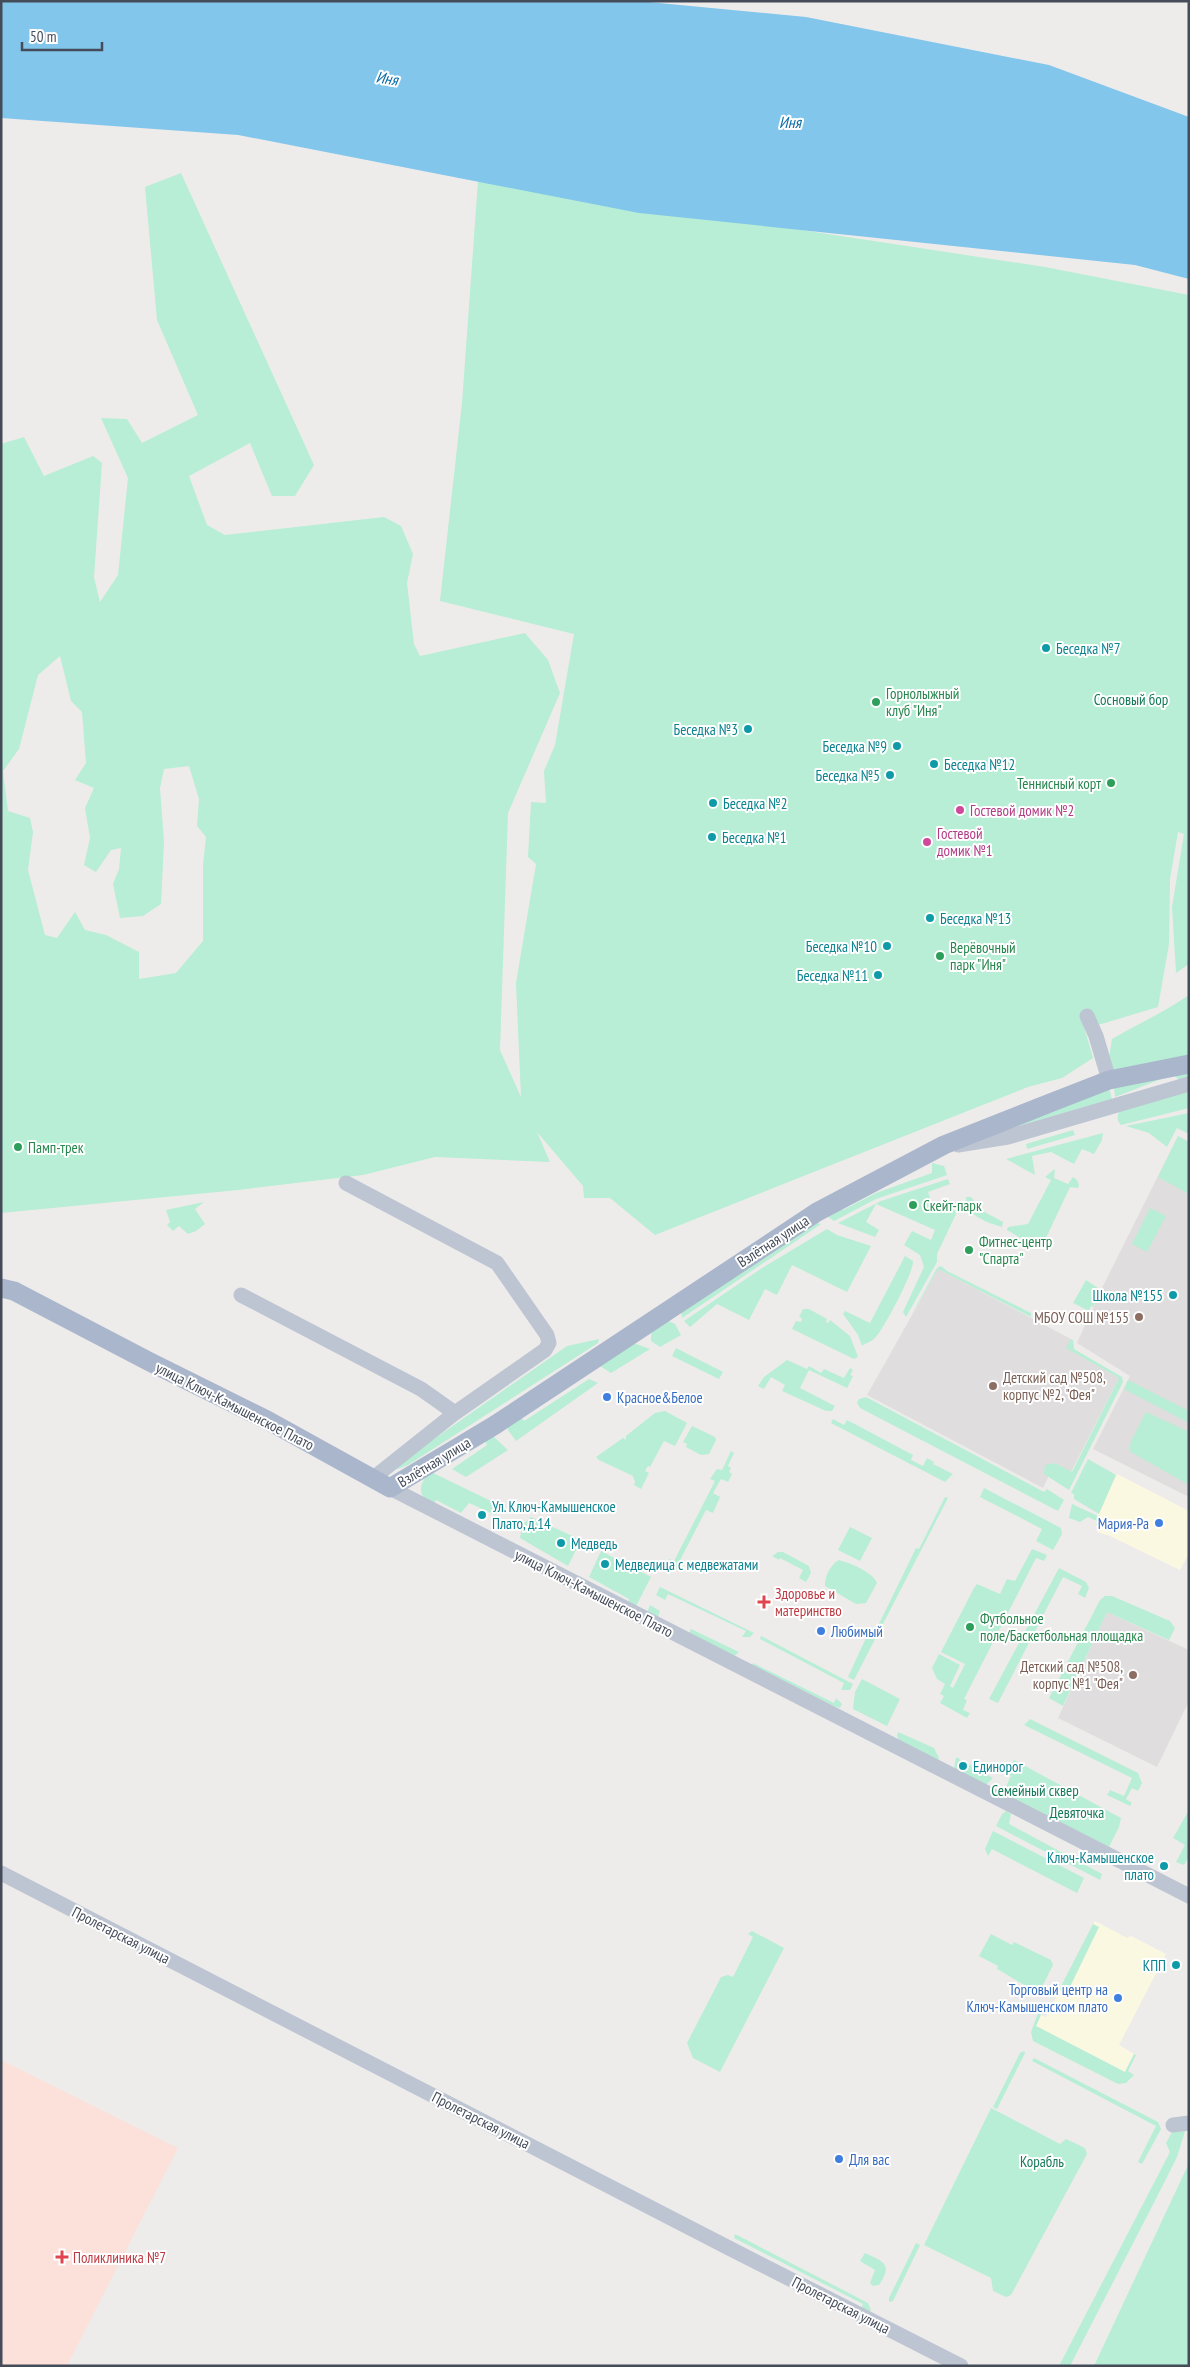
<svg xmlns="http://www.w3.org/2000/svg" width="1190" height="2367" font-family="'PT Sans Narrow',sans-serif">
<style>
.commercial{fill:#fbf8e2}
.education{fill:#dfdddd}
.medical{fill:#fbe1d9}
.green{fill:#b7eed5;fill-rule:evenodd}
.water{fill:#83c6ec}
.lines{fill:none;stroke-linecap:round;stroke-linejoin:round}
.minor{stroke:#bec5d2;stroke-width:15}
.major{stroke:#aab6cc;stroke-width:19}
.culture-dot{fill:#0f9aa8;stroke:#fff;stroke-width:2}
.leisure-dot{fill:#2e9e5b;stroke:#fff;stroke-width:2}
.hotel-dot{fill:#d1479c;stroke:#fff;stroke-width:2}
.education-dot{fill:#8d6e63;stroke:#fff;stroke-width:2}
.shop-dot{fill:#3f7fe0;stroke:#fff;stroke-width:2}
.health-dot{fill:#e0444e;stroke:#fff;stroke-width:2}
.labels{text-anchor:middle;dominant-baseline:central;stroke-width:4;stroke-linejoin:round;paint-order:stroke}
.culture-label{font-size:15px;fill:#0d838f;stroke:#fff;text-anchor:start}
.leisure-label{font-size:15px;fill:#27864d;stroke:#fff;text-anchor:start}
.park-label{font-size:15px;fill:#157a57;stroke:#fff}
.hotel-label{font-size:15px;fill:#b23c85;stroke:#fff;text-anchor:start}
.street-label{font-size:15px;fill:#444b59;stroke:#fff}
.education-label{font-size:15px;fill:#785e54;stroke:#fff;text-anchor:end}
.shop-label{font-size:15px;fill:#366cbe;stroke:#fff;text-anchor:start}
.health-label{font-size:15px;fill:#be3a42;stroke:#fff;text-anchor:start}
.water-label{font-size:16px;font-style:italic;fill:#0a6ca6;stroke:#fff}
</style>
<rect width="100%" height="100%" fill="#eeeceb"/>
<path class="commercial" d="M1117,1474L1189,1511V1553L1180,1570L1110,1536L1097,1532L1102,1519L1097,1515Z
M1095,1921L1127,1938L1131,1936L1166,1954L1119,2045L1134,2054L1125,2072L1036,2026L1041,2015L1046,2017Z"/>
<path class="education" d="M1178,1136L1189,1142V1497L1093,1449L1130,1376L1077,1343L1103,1286Z
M938,1269L1071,1339L1067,1348L1119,1378L1071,1472L1055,1463L1043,1488L867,1395Z
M1107,1612L1189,1650V1701L1157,1767L1058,1718Z"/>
<path class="medical" d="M1,2060L178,2148L67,2366H1Z"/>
<path class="green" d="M181,173L314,465L295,496H272L250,443L189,476L207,525L225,535L384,517L401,526L413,554L407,583L414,644L420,656L525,633L548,660L560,693L508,813L500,1050L521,1097L516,983L536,864L528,857L531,802L546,803L544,771L555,745L574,634L440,601L462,403L478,181L1045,267L1189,295V964L1176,973L1172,907L1184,834L1178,832L1170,879L1169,944L1158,1007L1098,1025L1081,1016L1093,1058L1062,1078L1028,1087L655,1235L610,1198H584L583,1186L537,1132L550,1162L435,1157L363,1175L238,1190L1,1213V444L24,437L44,476L93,456L102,463L94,577L100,602L118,575L128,478L101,418L127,419L142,443L198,415L157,320L145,187ZM60,656L71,701L82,712L86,763L75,780L94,788L85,808L90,838L84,865L96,872L111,850L121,848L119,869L113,884L120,918L143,916L161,904L164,842L160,788L164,769L189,766L199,799L197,826L206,837L203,865V941L176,973L139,979V952L106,935L85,930L75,912L57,938L45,935L28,870L33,832L30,818L8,811L3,771L19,749L38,675Z
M1189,995V1056L1107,1071L1112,1039C1138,1024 1164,1012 1189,995Z
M1189,1070V1078L1179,1081L1174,1074L1115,1097L1114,1088Z
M1109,1088L1112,1099L1015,1127L1012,1135L1008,1128Z
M1189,1090V1108L1121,1125C1116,1120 1117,1114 1121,1109Z
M1189,1113V1134L1177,1128L1167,1147L1149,1133L1126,1126Z
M1073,1130L1075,1135L1027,1149L1026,1144Z
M1103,1133L1102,1140L1094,1154L1082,1149L1074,1164L1051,1152L1032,1156L1035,1175L1006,1159Z
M1178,1136L1189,1142V1194L1158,1177Z
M932,1163L944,1166L947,1175L876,1199L834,1221L827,1216L834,1204L843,1210L876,1193L932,1173Z
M1055,1169L1054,1178L1068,1184L1073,1177L1077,1180L1079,1185L1078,1188L1070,1187L1045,1240L1050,1246L1043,1249L1042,1247L1034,1246L1007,1230L1008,1227L1028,1224L1051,1180L1045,1177Z
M948,1179L950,1184L928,1192L933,1206L951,1201L956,1214L937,1254V1262L906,1317L903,1312L924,1267L920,1255L904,1245L912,1231L931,1240L935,1230L876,1204L866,1222L879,1230L875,1237L838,1223L881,1201Z
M966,1197H971L981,1210L1003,1222L1002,1227C986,1222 966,1216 966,1197Z
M204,1202L195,1209L205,1224L196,1231L188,1234L179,1226L173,1231L167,1225L170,1222L166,1210Z
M1150,1208L1166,1216L1147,1252L1132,1244Z
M812,1222L821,1224L682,1318L681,1311Z
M827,1229L837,1235L871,1246L847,1292L792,1265L777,1295L765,1289L749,1320L717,1304L690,1327L684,1321L762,1268Z
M905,1256L913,1261C914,1272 883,1331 874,1339C870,1343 864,1343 862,1346L858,1335L843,1314L845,1311L870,1323Z
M941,1266L947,1271L1031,1313V1317L938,1269L908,1321L937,1268Z
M1086,1280L1101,1290L1093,1307L1091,1306L1089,1311L1073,1303Z
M803,1309H809L827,1319L826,1322L828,1323L830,1320L850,1336L858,1357L854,1359L792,1329L796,1321L801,1322L802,1318L799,1317Z
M666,1320L675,1324L681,1335L660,1347L651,1341C650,1329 657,1326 666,1320Z
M599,1339L598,1343L408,1465L398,1469L394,1467L567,1346Z
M1071,1339L1073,1340L1074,1349L1122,1377L1123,1382L1069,1490L1044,1474L1045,1465L1055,1463L1072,1472L1119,1378L1066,1348Z
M625,1340L650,1349L611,1373L600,1366Z
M676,1348L723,1372L719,1379L672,1356Z
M787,1360L807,1369L809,1366L821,1373L824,1369L844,1378L850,1368L853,1370L850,1375L853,1376L847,1388L809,1370L800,1388L835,1406L832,1411H826L782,1391L785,1385L771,1377L764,1389L758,1386L764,1377Z
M589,1379L598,1383L516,1441L508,1430V1424L519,1415L524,1421Z
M1128,1380L1189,1411V1423L1124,1389Z
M866,1397L1044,1492L1047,1489L1064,1500L1058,1511L1052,1508L860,1408L857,1403L859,1399Z
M665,1411L687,1423L675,1446L664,1441L650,1467L648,1466L645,1471L649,1473L641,1489L634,1485L635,1482L633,1476L599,1460L596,1457L623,1438L626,1440V1436L655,1413Z
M1146,1412L1189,1432V1485L1129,1451L1131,1441Z
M833,1419L844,1425L847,1420L913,1455L911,1460L923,1466L927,1458L934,1462L933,1464L953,1474L945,1482L831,1423Z
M692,1426L715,1437L716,1440L709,1454L701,1455L686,1447L687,1444L683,1442Z
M493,1436L508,1450L466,1477L452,1469L487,1445L484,1439Z
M731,1451L734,1453L728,1466L731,1468L729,1472L732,1474L728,1482L721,1479L713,1493L720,1497L713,1513L706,1510L677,1566L684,1570L680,1571L667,1564L669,1559L674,1561L715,1481L710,1479L717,1469L722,1470Z
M1088,1459L1116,1475L1099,1514L1074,1499V1494L1071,1493Z
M431,1472L495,1503L499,1509L496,1515L469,1503L461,1513L436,1500L434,1503C415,1497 419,1482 431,1472Z
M984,1488L1061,1528L1062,1534L1053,1550L1036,1541L1042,1529L980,1497Z
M945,1497L948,1498L854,1680L848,1677L871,1627L876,1630L916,1548L919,1549Z
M1072,1504L1102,1518L1099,1525H1096L1097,1521L1088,1517L1080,1522L1069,1518Z
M531,1517L581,1540L568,1566L520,1538L522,1525Z
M850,1527L872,1538L860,1561L838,1550Z
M1032,1549L1047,1555L1044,1561L1036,1558L964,1699L967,1700L963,1710L970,1713L967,1718L940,1703L944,1696L940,1694L945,1684L937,1679L932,1668L939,1654L960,1665L950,1686L953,1688L965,1664L941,1652L974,1588L977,1584L1000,1594L1007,1579L1015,1581Z
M601,1551L651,1577L635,1608L628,1603L629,1599L589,1577Z
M778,1552H783L809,1566L811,1573L806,1582L799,1578L803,1570L780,1558L779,1560L772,1556Z
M839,1560C850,1563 873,1572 877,1583L866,1603L856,1604L825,1586C824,1577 831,1564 839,1560Z
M1059,1568L1086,1582L1089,1588L1085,1598L1078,1594L1082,1586L1063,1577L998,1703L989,1699Z
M660,1587L754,1633L750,1637H742L746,1631L668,1594L665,1600L656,1595Z
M1105,1596H1112L1170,1621L1175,1628L1169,1640L1107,1612L1063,1706L1049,1698L1100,1600Z
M650,1605L660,1611L658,1617L689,1633L691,1629L739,1652L734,1656L647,1613Z
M761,1636L853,1684L850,1690H841L844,1683L760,1639Z
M753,1663L834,1703L836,1698L842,1704L840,1708L833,1706L752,1665Z
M862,1679L900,1699L887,1726L853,1709L855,1692Z
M1030,1719L1138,1773L1142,1783L1138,1791L1132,1788L1126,1799L1132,1803L1130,1806L1107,1795L1110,1790L1124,1796L1132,1778L1024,1725Z
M898,1732L934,1748L939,1758L938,1760L900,1742L897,1736Z
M956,1757L993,1778L987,1784H982L954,1769Z
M1014,1760L1121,1818L1119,1827L1109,1847L1003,1793L1011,1776L1007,1773Z
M1189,1810V1857L1184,1865L1176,1862L1185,1845L1173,1838Z
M1006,1811L1011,1814L1009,1824L1102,1874L1100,1880L996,1826L1002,1814Z
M993,1831L1084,1878L1077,1893L992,1849L988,1856L985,1849Z
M1093,1924L1099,1927L1067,1993L1059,1990Z
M752,1931L784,1948L720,2072L693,2058L687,2043L721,1977L728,1975L733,1977L753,1937L748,1934Z
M991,1934L1012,1945L1014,1942L1051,1960L1053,1965L1041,1989C1028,1990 1009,1975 997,1969L998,1966L979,1956Z
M1038,2013L1041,2015L1036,2026L1125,2072L1134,2054L1136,2055L1128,2071L1134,2075L1126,2083L1118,2084L1033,2041L1031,2032Z
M1024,2051L1025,2053L997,2109L993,2107L1020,2053Z
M1034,2058L1158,2122L1161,2129L1142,2164L1138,2162L1156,2126L1032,2061Z
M991,2108L1060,2144L1066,2139L1085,2148L1087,2154L1011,2295L1006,2297L993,2291L991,2278L924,2245Z
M1185,2131L1177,2157L1162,2187L1070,2366H1059L1170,2152L1166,2143L1172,2132Z
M1189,2163V2366H1094Z
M735,2234L868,2303L871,2310L867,2318L858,2314L863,2304L734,2238Z
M916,2243L920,2245L893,2301L889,2302V2298Z
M865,2253C884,2262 893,2264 879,2285L873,2286L870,2283L875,2270L860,2261Z"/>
<path class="water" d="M1,1H638L806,17L1049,65L1189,117V279L1135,265L639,213L238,135L1,118Z"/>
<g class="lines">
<path class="minor" d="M1087,1016L1096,1036L1109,1080
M958,1145L1008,1137L1189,1084
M346,1183L497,1263L547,1335L549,1343L545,1350L455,1413L372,1479
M241,1295L421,1389L455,1413
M390,1488L1189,1896
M1,1873L727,2247L961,2366
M1173,2125L1189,2123"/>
<path class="major" d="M1,1288L14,1291L150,1362L267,1420L390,1488L495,1425L817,1212L944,1145L1050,1103L1109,1080L1189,1064"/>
</g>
<g class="culture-dot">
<circle cx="1046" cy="648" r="5"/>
<circle cx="748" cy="729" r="5"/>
<circle cx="897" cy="746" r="5"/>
<circle cx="934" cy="764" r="5"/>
<circle cx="890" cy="775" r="5"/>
<circle cx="713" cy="803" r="5"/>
<circle cx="712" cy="837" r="5"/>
<circle cx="930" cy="918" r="5"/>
<circle cx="887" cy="946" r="5"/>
<circle cx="878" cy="975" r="5"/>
<circle cx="1173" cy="1295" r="5"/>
<circle cx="482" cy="1515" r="5"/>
<circle cx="561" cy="1543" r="5"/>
<circle cx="605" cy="1564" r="5"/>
<circle cx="963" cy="1766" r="5"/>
<circle cx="1164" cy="1866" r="5"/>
<circle cx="1176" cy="1965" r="5"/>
</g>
<g class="leisure-dot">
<circle cx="876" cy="702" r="5"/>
<circle cx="1111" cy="783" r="5"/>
<circle cx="940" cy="956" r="5"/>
<circle cx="18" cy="1147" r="5"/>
<circle cx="913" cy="1205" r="5"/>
<circle cx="969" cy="1250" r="5"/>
<circle cx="970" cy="1627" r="5"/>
</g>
<g class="hotel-dot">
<circle cx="960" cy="810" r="5"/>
<circle cx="927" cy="842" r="5"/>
</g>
<g class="education-dot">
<circle cx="1139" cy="1317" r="5"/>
<circle cx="993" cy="1386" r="5"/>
<circle cx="1133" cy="1675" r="5"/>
</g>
<g class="shop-dot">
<circle cx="607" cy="1397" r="5"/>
<circle cx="1159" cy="1523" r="5"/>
<circle cx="821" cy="1631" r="5"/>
<circle cx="1118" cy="1998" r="5"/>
<circle cx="839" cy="2159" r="5"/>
</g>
<g class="health-dot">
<path d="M761.5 1594.5h5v5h5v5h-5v5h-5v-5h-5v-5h5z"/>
<path d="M59.5 2249.5h5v5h5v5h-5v5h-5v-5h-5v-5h5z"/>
</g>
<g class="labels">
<g class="culture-label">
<text x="1056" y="648">Беседка №7</text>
<text x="738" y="729" text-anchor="end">Беседка №3</text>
<text x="887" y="746" text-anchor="end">Беседка №9</text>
<text x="944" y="764">Беседка №12</text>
<text x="880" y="775" text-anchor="end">Беседка №5</text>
<text x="723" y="803">Беседка №2</text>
<text x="722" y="837">Беседка №1</text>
<text x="940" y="918">Беседка №13</text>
<text x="877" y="946" text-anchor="end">Беседка №10</text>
<text x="868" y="975" text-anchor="end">Беседка №11</text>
<text x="1163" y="1295" text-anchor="end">Школа №155</text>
<text x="492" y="1506">Ул. Ключ-Камышенское<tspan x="492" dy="17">Плато, д.14</tspan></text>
<text x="571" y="1543">Медведь</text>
<text x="615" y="1564">Медведица с медвежатами</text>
<text x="973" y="1766">Единорог</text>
<text x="1154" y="1857" text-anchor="end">Ключ-Камышенское<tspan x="1154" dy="17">плато</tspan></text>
<text x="1166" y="1965" text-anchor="end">КПП</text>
</g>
<g class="leisure-label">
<text x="886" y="693">Горнолыжный<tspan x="886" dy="17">клуб "Иня"</tspan></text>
<text x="1101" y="783" text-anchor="end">Теннисный корт</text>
<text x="950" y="947">Верёвочный<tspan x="950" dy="17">парк "Иня"</tspan></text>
<text x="28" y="1147">Памп-трек</text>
<text x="923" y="1205">Скейт-парк</text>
<text x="979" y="1241">Фитнес-центр<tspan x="979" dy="17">"Спарта"</tspan></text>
<text x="980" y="1618">Футбольное<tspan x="980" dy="17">поле/Баскетбольная площадка</tspan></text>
</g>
<g class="park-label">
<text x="1131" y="699">Сосновый бор</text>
<text x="1035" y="1790">Семейный сквер</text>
<text x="1077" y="1812">Девяточка</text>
<text x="1042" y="2161">Корабль</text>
</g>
<g class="hotel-label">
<text x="970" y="810">Гостевой домик №2</text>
<text x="937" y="833">Гостевой<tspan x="937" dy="17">домик №1</tspan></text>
</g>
<g class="street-label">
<text transform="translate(773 1241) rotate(-33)">Взлётная улица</text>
<text transform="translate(235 1406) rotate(27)">улица Ключ-Камышенское Плато</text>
<text transform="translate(434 1462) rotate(-31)">Взлётная улица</text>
<text transform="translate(594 1593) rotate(27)">улица Ключ-Камышенское Плато</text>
<text transform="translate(121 1935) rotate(27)">Пролетарская улица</text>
<text transform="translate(481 2120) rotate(27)">Пролетарская улица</text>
<text transform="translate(841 2305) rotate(27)">Пролетарская улица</text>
</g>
<g class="education-label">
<text x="1129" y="1317">МБОУ СОШ №155</text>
<text x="1003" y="1377" text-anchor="start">Детский сад №508,<tspan x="1003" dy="17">корпус №2, "Фея"</tspan></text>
<text x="1123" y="1666">Детский сад №508,<tspan x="1123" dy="17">корпус №1 "Фея"</tspan></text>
</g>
<g class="shop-label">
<text x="617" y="1397">Красное&amp;Белое</text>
<text x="1149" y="1523" text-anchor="end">Мария-Ра</text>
<text x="831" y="1631">Любимый</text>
<text x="1108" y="1989" text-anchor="end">Торговый центр на<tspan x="1108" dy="17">Ключ-Камышенском плато</tspan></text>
<text x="849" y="2159">Для вас</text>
</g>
<g class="health-label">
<text x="775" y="1593">Здоровье и<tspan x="775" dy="17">материнство</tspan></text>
<text x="73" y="2257">Поликлиника №7</text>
</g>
<g class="water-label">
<text transform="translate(387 78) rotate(9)">Иня</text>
<text x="790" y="122">Иня</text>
</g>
</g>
<rect width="1190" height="2367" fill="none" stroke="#444b59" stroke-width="5"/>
<path d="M22 42v8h80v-8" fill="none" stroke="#444b59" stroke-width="2.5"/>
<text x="30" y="42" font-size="15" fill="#444b59" stroke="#ffffff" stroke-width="4" paint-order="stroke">50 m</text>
</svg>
